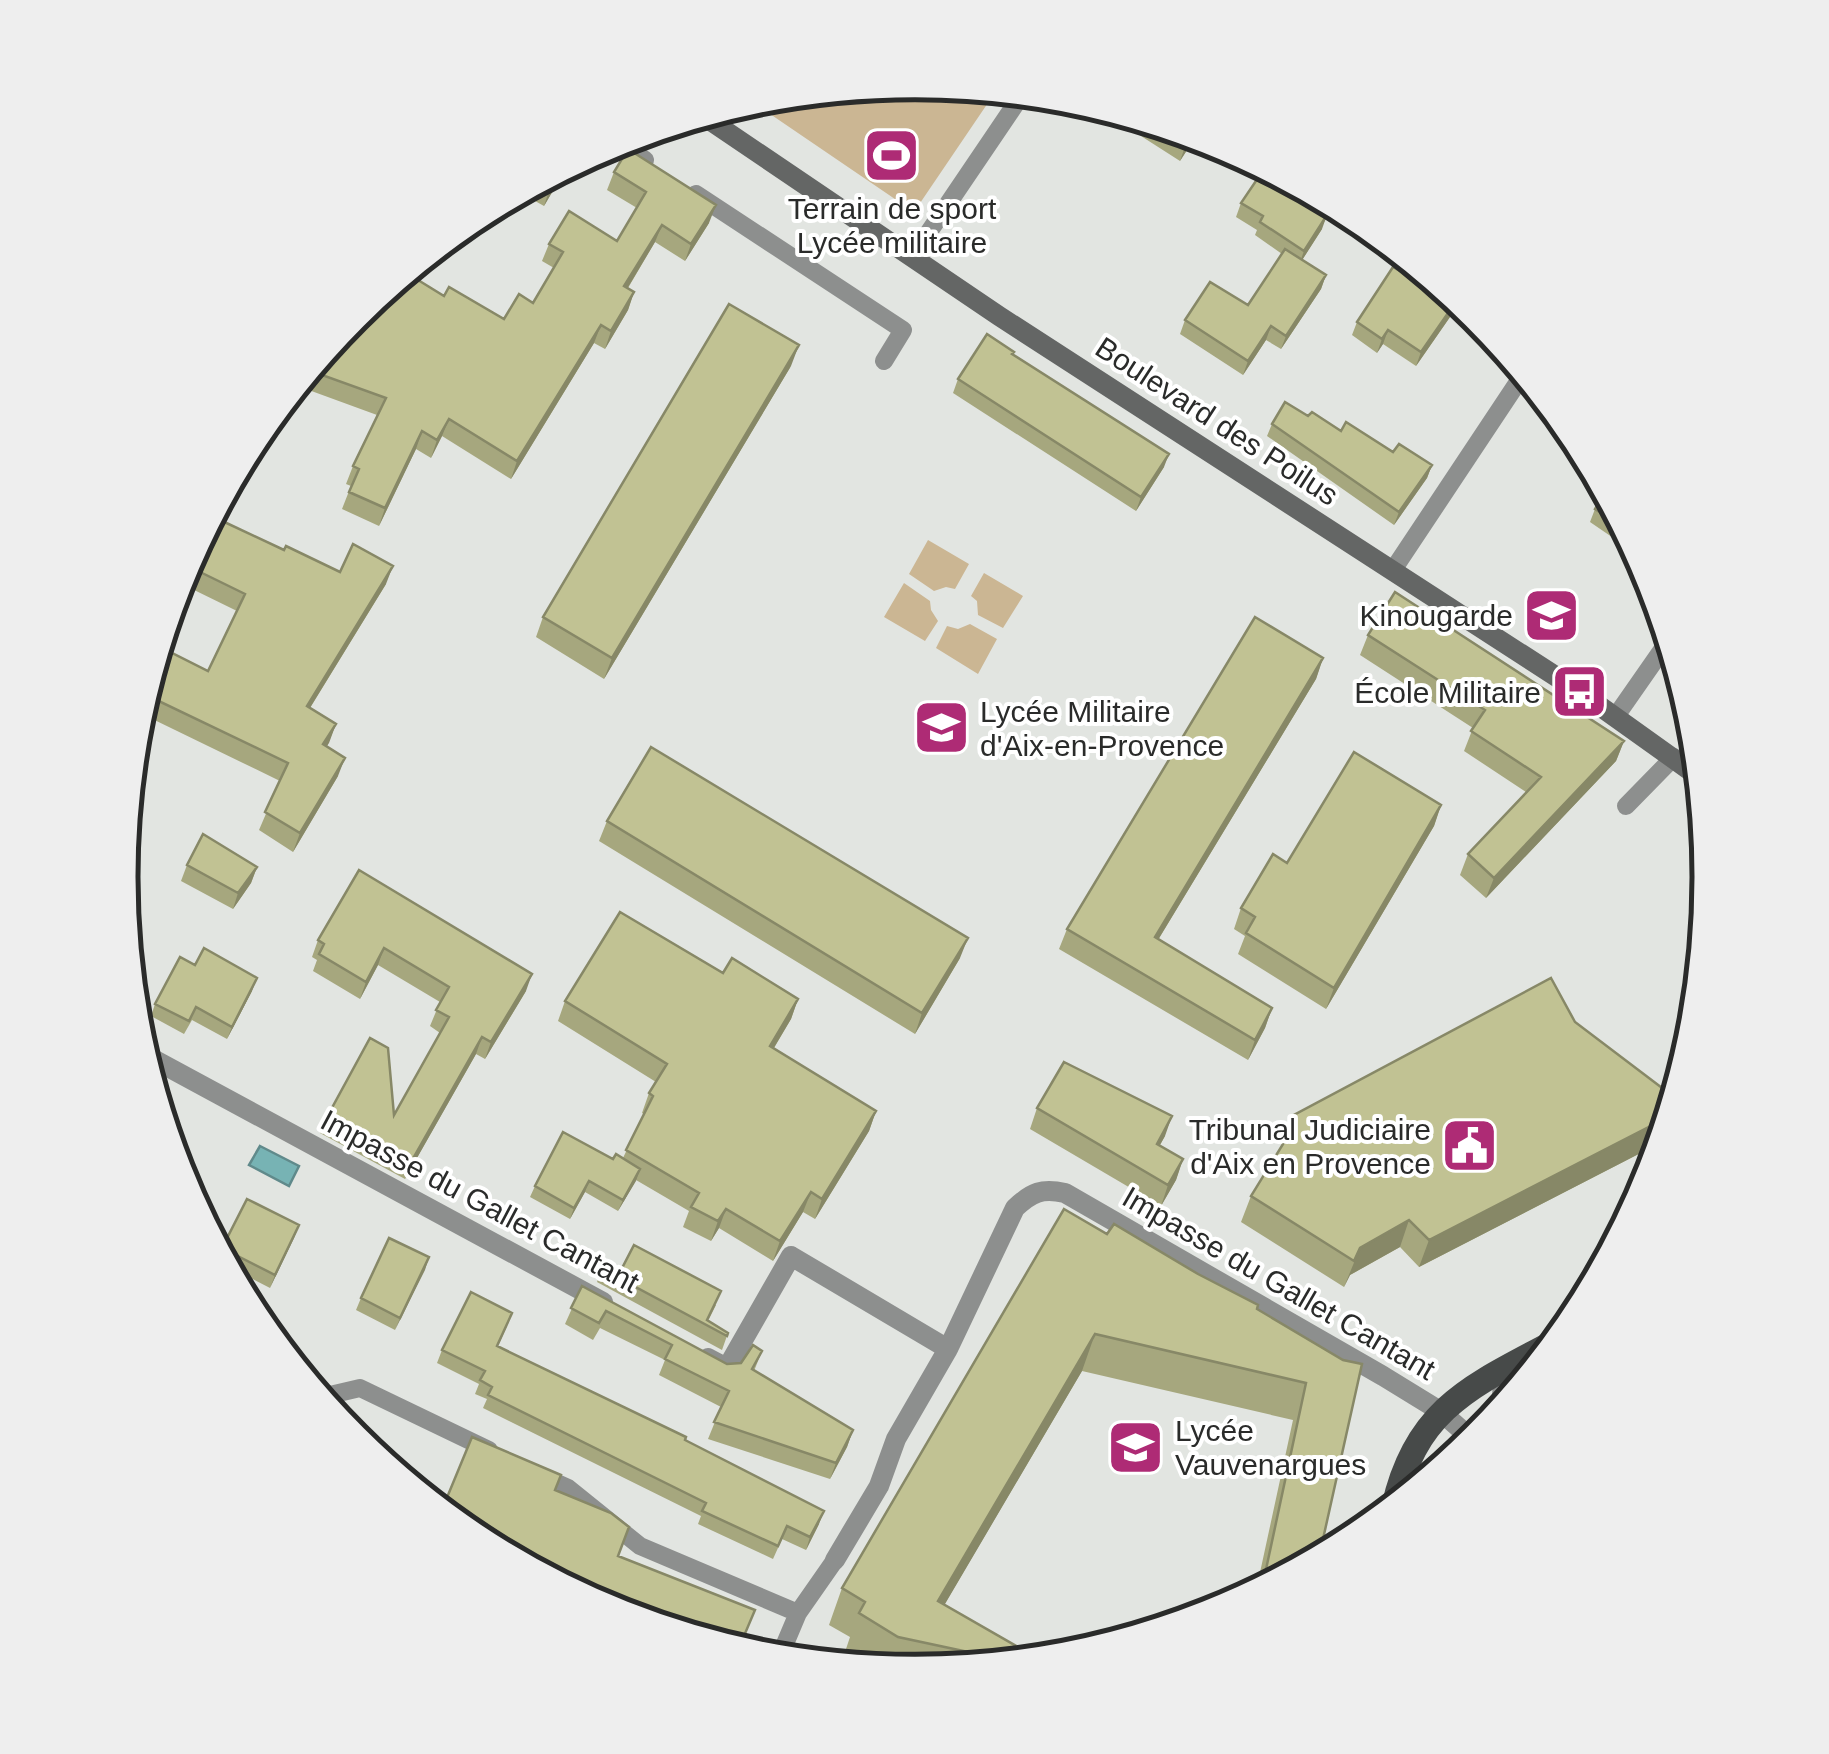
<svg xmlns="http://www.w3.org/2000/svg" width="1829" height="1754" font-family="Helvetica,sans-serif">
<style>
.green{fill:#cbb693}
.water{fill:#77b3b4;stroke:#608a8b;stroke-width:2.5}
.lines{fill:none;stroke-linecap:round;stroke-linejoin:round}
.lane{stroke:#8d8f8e;stroke-width:18}
.street{stroke:#8d8f8e;stroke-width:20}
.secondary{stroke:#646665;stroke-width:20}
.primary{stroke:#474a49;stroke-width:25}
.wall{fill:#a6a77e}
.shaded-wall{fill:#878867}
.building{fill:#c1c293;stroke:#878867;stroke-width:2.5}
.labels{text-anchor:middle;dominant-baseline:central;stroke-width:8;stroke-linejoin:round;paint-order:stroke}
.poi-label{font-size:30px;fill:#2a2b2a;stroke:#fff;text-anchor:end}
.street-label{font-size:30px;fill:#2a2b2a;stroke:#fff}
.rim{fill:none;stroke:#2a2b2a;stroke-width:5}
</style>
<rect width="100%" height="100%" fill="#e2e5e1"/>
<path class="green" d="M915,83L996,91L914,212L751,101Z
M928,540L969,564L955,589L946,587L934,591L909,574Z
M984,573L1023,596L1003,628L978,615L977,601L971,596Z
M904,583L930,601L931,610L938,621L925,641L884,617Z
M970,624L997,639L978,674L936,648L947,626L958,629Z"/>
<path class="water" d="M260,1146L299,1166L289,1186L249,1165Z"/>
<g class="lines">
<path class="lane" d="M626,138L623,145L645,160
M696,194L903,330L884,361
M912,257L1023,93
M1393,570L1524,373
M1616,716L1669,640
M1626,806L1674,757
M309,1386L330,1395L325,1405
M330,1395L360,1388L489,1450
M539,1475L568,1488L640,1546L798,1613L779,1658
M798,1613L835,1560"/>
<path class="street" d="M142,1053L603,1302
M708,1358L727,1368L791,1256L948,1349
M1501,1409L1504,1370
M835,1560L879,1486L896,1439L948,1349L1015,1208C1032,1192 1042,1188 1065,1193L1383,1376L1440,1411L1474,1441"/>
<path class="secondary" d="M702,115L999,316L1580,692L1699,777"/>
<path class="primary" d="M1394,1506C1416,1407 1474,1385 1556,1341"/>
</g>
<path class="wall" d="M1091,104L1196,136L1180,161Z
M566,167L544,206L519,192Z
M614,172L709,223L685,261L655,242L628,288L634,292L628,310L605,349L594,343L511,479L442,436L431,458L416,449L379,526L342,509L351,486L346,484L353,466L377,415L295,385L353,315L444,296L504,319L533,303L554,268L542,261L549,244L617,241L637,208L607,190Z
M1241,203L1322,229L1302,260L1326,275L1321,289L1281,349L1266,340L1243,375L1180,334L1185,320L1248,305L1282,254L1255,235L1257,230L1236,217Z
M1450,317L1416,366L1383,344L1377,353L1352,335L1357,322Z
M1013,354L1164,467L1136,511L953,393L958,379Z
M791,366L604,679L536,637L543,617Z
M1308,416L1393,452L1432,465L1427,478L1394,525L1267,436L1272,424Z
M1605,492L1630,539L1625,546L1590,522L1595,509Z
M212,530L284,550L340,572L386,584L310,708L336,724L327,746L338,776L293,852L259,830L280,781L138,712L151,669L208,671L237,611L188,587L192,576L188,574L194,556Z
M1368,635L1624,741L1616,761L1486,898L1460,875L1468,854L1526,792L1464,751L1473,728L1360,655Z
M1323,658L1316,679L1158,940L1272,1008L1265,1028L1248,1060L1059,949L1067,929Z
M1441,805L1434,826L1326,1009L1238,954L1245,936L1234,929L1241,908L1287,863Z
M607,821L960,958L915,1034L599,841Z
M187,865L257,867L251,883L233,909L181,881Z
M359,870L526,991L485,1059L476,1054L405,1179L320,1133L327,1117L394,1115L440,1033L430,1026L440,1002L378,965L360,999L313,971L317,960L312,957L318,940Z
M195,965L252,991L227,1039L192,1020L184,1034L151,1016L155,1004Z
M723,973L798,999L791,1019L774,1048L876,1111L869,1131L815,1219L803,1212L773,1261L719,1228L711,1241L683,1227L689,1211L636,1180L618,1211L585,1192L570,1219L530,1197L535,1186L613,1159L623,1158L644,1114L642,1113L649,1093L656,1082L558,1021L565,1001Z
M1575,1022L1674,1097L1660,1143L1419,1267L1400,1247L1350,1275L1344,1287L1241,1222L1251,1196L1284,1142L1294,1115Z
M1037,1108L1165,1136L1160,1145L1183,1159L1176,1180L1161,1206L1030,1129Z
M299,1225L270,1288L226,1265L220,1255L222,1248Z
M1107,1234L1257,1309L1343,1360L1319,1557L1256,1591L1293,1420L1082,1371L944,1605L1037,1658L1042,1659L914,1672L875,1668L846,1649L850,1637L829,1625L842,1588Z
M429,1257L395,1330L356,1310L361,1298Z
M604,1264L620,1272L716,1305L708,1321L728,1333L722,1350L597,1282Z
M582,1286L727,1364L741,1363L762,1351L754,1371L853,1430L847,1447L830,1479L708,1439L721,1407L659,1375L665,1360L600,1328L593,1340L565,1324Z
M507,1326L498,1346L685,1440L819,1524L806,1550L782,1539L773,1559L698,1524L701,1516L483,1408L487,1399L475,1394L479,1384L437,1363L442,1350Z
M556,1490L618,1556L755,1610L739,1650L610,1611Z"/>
<path class="shaded-wall" d="M1191,135L1196,136L1180,161L1187,141Z
M566,167L563,174L544,206L548,194Z
M716,205L709,223L685,261L691,244Z
M1327,215L1322,229L1299,265L1304,251Z
M662,225L655,242L618,304L624,286Z
M1326,275L1321,289L1281,349L1286,336Z
M634,292L628,310L605,349L611,331Z
M1455,303L1450,317L1416,366L1421,352Z
M601,325L594,343L511,479L517,461Z
M1271,326L1266,340L1243,375L1248,361Z
M1388,330L1383,344L1377,353L1382,339Z
M799,345L791,366L604,679L612,658Z
M449,419L442,436L431,458L437,440Z
M422,431L416,449L379,526L385,508Z
M1169,454L1164,467L1136,511L1141,497Z
M1432,465L1427,478L1394,525L1399,512Z
M393,566L386,584L300,724L307,706Z
M1323,658L1316,679L1147,958L1155,937Z
M336,724L329,743L316,762L323,744Z
M1624,741L1616,761L1486,898L1494,878Z
M345,758L338,776L293,852L300,833Z
M1441,805L1434,826L1326,1009L1334,988Z
M257,867L251,883L233,909L238,893Z
M968,938L960,958L915,1034L922,1013Z
M384,948L378,965L360,999L366,982Z
M532,974L526,991L485,1059L491,1042Z
M257,978L252,991L227,1039L232,1027Z
M798,999L791,1019L763,1066L770,1046Z
M1272,1008L1265,1028L1248,1060L1255,1040Z
M482,1037L476,1054L405,1179L411,1162Z
M876,1111L869,1131L815,1219L822,1199Z
M1172,1116L1165,1136L1149,1164L1157,1144Z
M1668,1117L1660,1143L1419,1267L1429,1240Z
M1183,1159L1176,1180L1161,1206L1168,1185Z
M640,1169L636,1181L618,1211L623,1200Z
M589,1181L585,1192L570,1219L574,1208Z
M811,1192L803,1212L773,1261L780,1241Z
M726,1209L719,1228L711,1241L718,1221Z
M1409,1220L1400,1247L1350,1275L1344,1287L1360,1248Z
M299,1225L294,1238L270,1288L275,1275Z
M429,1257L425,1270L395,1330L400,1318Z
M1095,1334L1082,1371L925,1638L938,1601Z
M853,1430L847,1447L830,1479L836,1463Z
M824,1511L819,1524L806,1550L810,1537Z"/>
<path class="building" d="M1166,127L1191,135L1187,141Z
M628,149L716,205L691,244L662,225L624,286L634,292L611,331L601,325L517,461L449,419L437,440L422,431L385,508L349,492L359,469L353,466L386,398L308,370L353,315L405,272L444,296L449,287L504,319L519,294L533,303L563,252L549,244L569,211L617,241L646,192L614,172Z
M564,168L548,194L532,185Z
M1262,172L1327,215L1304,251L1260,222L1263,216L1241,203Z
M1285,249L1326,275L1286,336L1271,326L1248,361L1185,320L1210,282L1248,305Z
M1393,267L1455,303L1421,352L1388,330L1382,339L1357,322Z
M729,304L799,345L612,658L543,617Z
M987,334L1014,352L1012,354L1169,454L1141,497L958,379Z
M1285,402L1308,416L1312,412L1341,431L1346,422L1393,452L1399,444L1432,465L1399,512L1272,424Z
M1605,492L1625,528L1595,509Z
M218,519L284,550L286,546L340,572L353,544L393,566L307,706L336,724L323,744L345,758L300,833L265,812L288,763L144,694L151,669L162,648L208,671L245,594L194,569L199,559L194,556L207,528L212,530Z
M1395,592L1624,741L1494,878L1468,854L1541,777L1471,731L1485,710L1368,635Z
M1255,617L1323,658L1155,937L1272,1008L1255,1040L1067,929Z
M651,747L968,938L922,1013L607,821Z
M1354,752L1441,805L1334,988L1246,933L1255,917L1241,908L1273,854L1287,863Z
M203,834L257,867L238,893L187,865Z
M359,870L532,974L491,1042L482,1037L411,1162L327,1117L370,1038L388,1048L394,1115L449,1017L436,1010L449,987L384,948L366,982L319,954L324,944L318,940Z
M620,912L723,973L732,958L798,999L770,1046L876,1111L822,1199L811,1192L780,1241L726,1209L718,1221L691,1207L699,1193L626,1150L653,1096L649,1093L667,1064L565,1001Z
M204,948L257,978L232,1027L196,1007L189,1021L155,1004L180,957L195,965Z
M1551,978L1575,1022L1674,1097L1668,1117L1429,1240L1409,1220L1360,1248L1354,1261L1251,1196L1296,1123L1294,1115Z
M1064,1062L1172,1116L1157,1144L1183,1159L1168,1185L1037,1108Z
M163,1124L178,1131L170,1147Z
M563,1132L613,1159L616,1154L640,1169L623,1200L589,1181L574,1208L535,1186Z
M247,1199L299,1225L275,1275L222,1248Z
M1064,1209L1107,1234L1114,1224L1198,1274L1258,1305L1257,1309L1343,1360L1362,1364L1319,1557L1262,1588L1306,1383L1095,1334L938,1601L1037,1658L1042,1659L1015,1662L898,1637L859,1613L865,1602L842,1588Z
M389,1238L429,1257L400,1318L361,1298Z
M634,1245L721,1291L707,1320L728,1333L727,1336L602,1269L604,1264L620,1272Z
M582,1286L727,1364L741,1363L753,1345L762,1351L752,1369L853,1430L836,1463L714,1422L729,1391L665,1359L672,1345L606,1311L599,1323L571,1308Z
M471,1292L512,1313L497,1346L686,1437L685,1440L824,1511L810,1537L787,1526L778,1546L702,1511L706,1503L488,1395L492,1387L480,1380L485,1371L442,1350Z
M472,1437L561,1475L555,1490L611,1513L629,1527L618,1556L755,1610L738,1650L668,1628L628,1613L627,1616L610,1611L473,1537L441,1512Z"/>
<defs>
<symbol id="stadium-square" viewBox="-11 -11 22 22"><rect x="-9" y="-9" width="18" height="18" rx="4" fill="#ae2b75" stroke="#fff"/><path d="M0-5a6.5 5 0 1 0 0 10a6.5 5 0 1 0 0-10ZM-3.5-1.8h7v3.6h-7Z" fill="#fff"/></symbol>
<symbol id="school-square" viewBox="-11 -11 22 22"><rect x="-9" y="-9" width="18" height="18" rx="4" fill="#ae2b75" stroke="#fff"/><path d="M0-5L7-2L0 1L-7-2ZM-4 1L0 2.5L4 1V4Q0 6-4 4Z" fill="#fff"/></symbol>
<symbol id="bus-square" viewBox="-11 -11 22 22"><rect x="-9" y="-9" width="18" height="18" rx="4" fill="#ae2b75" stroke="#fff"/><path d="M-5-6H5V4H4V6H2V4H-2V6H-4V4H-5ZM-3.5-4V0h7V-4ZM-3.5 1.2v1.5H-2V1.2ZM2 1.2v1.5H3.5V1.2Z" fill="#fff"/></symbol>
<symbol id="civic-square" viewBox="-11 -11 22 22"><rect x="-9" y="-9" width="18" height="18" rx="4" fill="#ae2b75" stroke="#fff"/><path d="M-.6-6.5H3V-4.5H.6V-3L4-1V1h2V6H-6V1h2V-1L-.6-3ZM-1.2 2.5V6h2.4V2.5Z" fill="#fff"/></symbol>
</defs>
<g fill-rule="evenodd">
<use href="#stadium-square" x="860" y="124" width="63" height="63"/>
<use href="#school-square" x="1520" y="584" width="63" height="63"/>
<use href="#bus-square" x="1548" y="660" width="63" height="63"/>
<use href="#school-square" x="910" y="696" width="63" height="63"/>
<use href="#civic-square" x="1438" y="1114" width="63" height="63"/>
<use href="#school-square" x="1104" y="1416" width="63" height="63"/>
</g>
<g class="labels">
<g class="poi-label">
<text x="892" y="208" text-anchor="middle">Terrain de sport<tspan x="892" dy="34">Lycée militaire</tspan></text>
<text x="1513" y="615">Kinougarde</text>
<text x="1541" y="692">École Militaire</text>
<text x="980" y="711" text-anchor="start">Lycée Militaire<tspan x="980" dy="34">d'Aix-en-Provence</tspan></text>
<text x="1431" y="1129">Tribunal Judiciaire<tspan x="1431" dy="34">d'Aix en Provence</tspan></text>
<text x="1175" y="1430" text-anchor="start">Lycée<tspan x="1175" dy="34">Vauvenargues</tspan></text>
</g>
<g class="street-label">
<text transform="translate(1217 421) rotate(33)">Boulevard des Poilus</text>
<text transform="translate(480 1201) rotate(28)">Impasse du Gallet Cantant</text>
<text transform="translate(1279 1283) rotate(30)">Impasse du Gallet Cantant</text>
</g>
</g>
<path d="M0 0H1829V1754H0ZM138 877a777 777 0 1 1 1554 0a777 777 0 1 1-1554 0Z" fill="#eee" fill-rule="evenodd"/>
<path class="rim" d="M138 877a777 777 0 1 1 1554 0a777 777 0 1 1-1554 0Z"/>
</svg>
